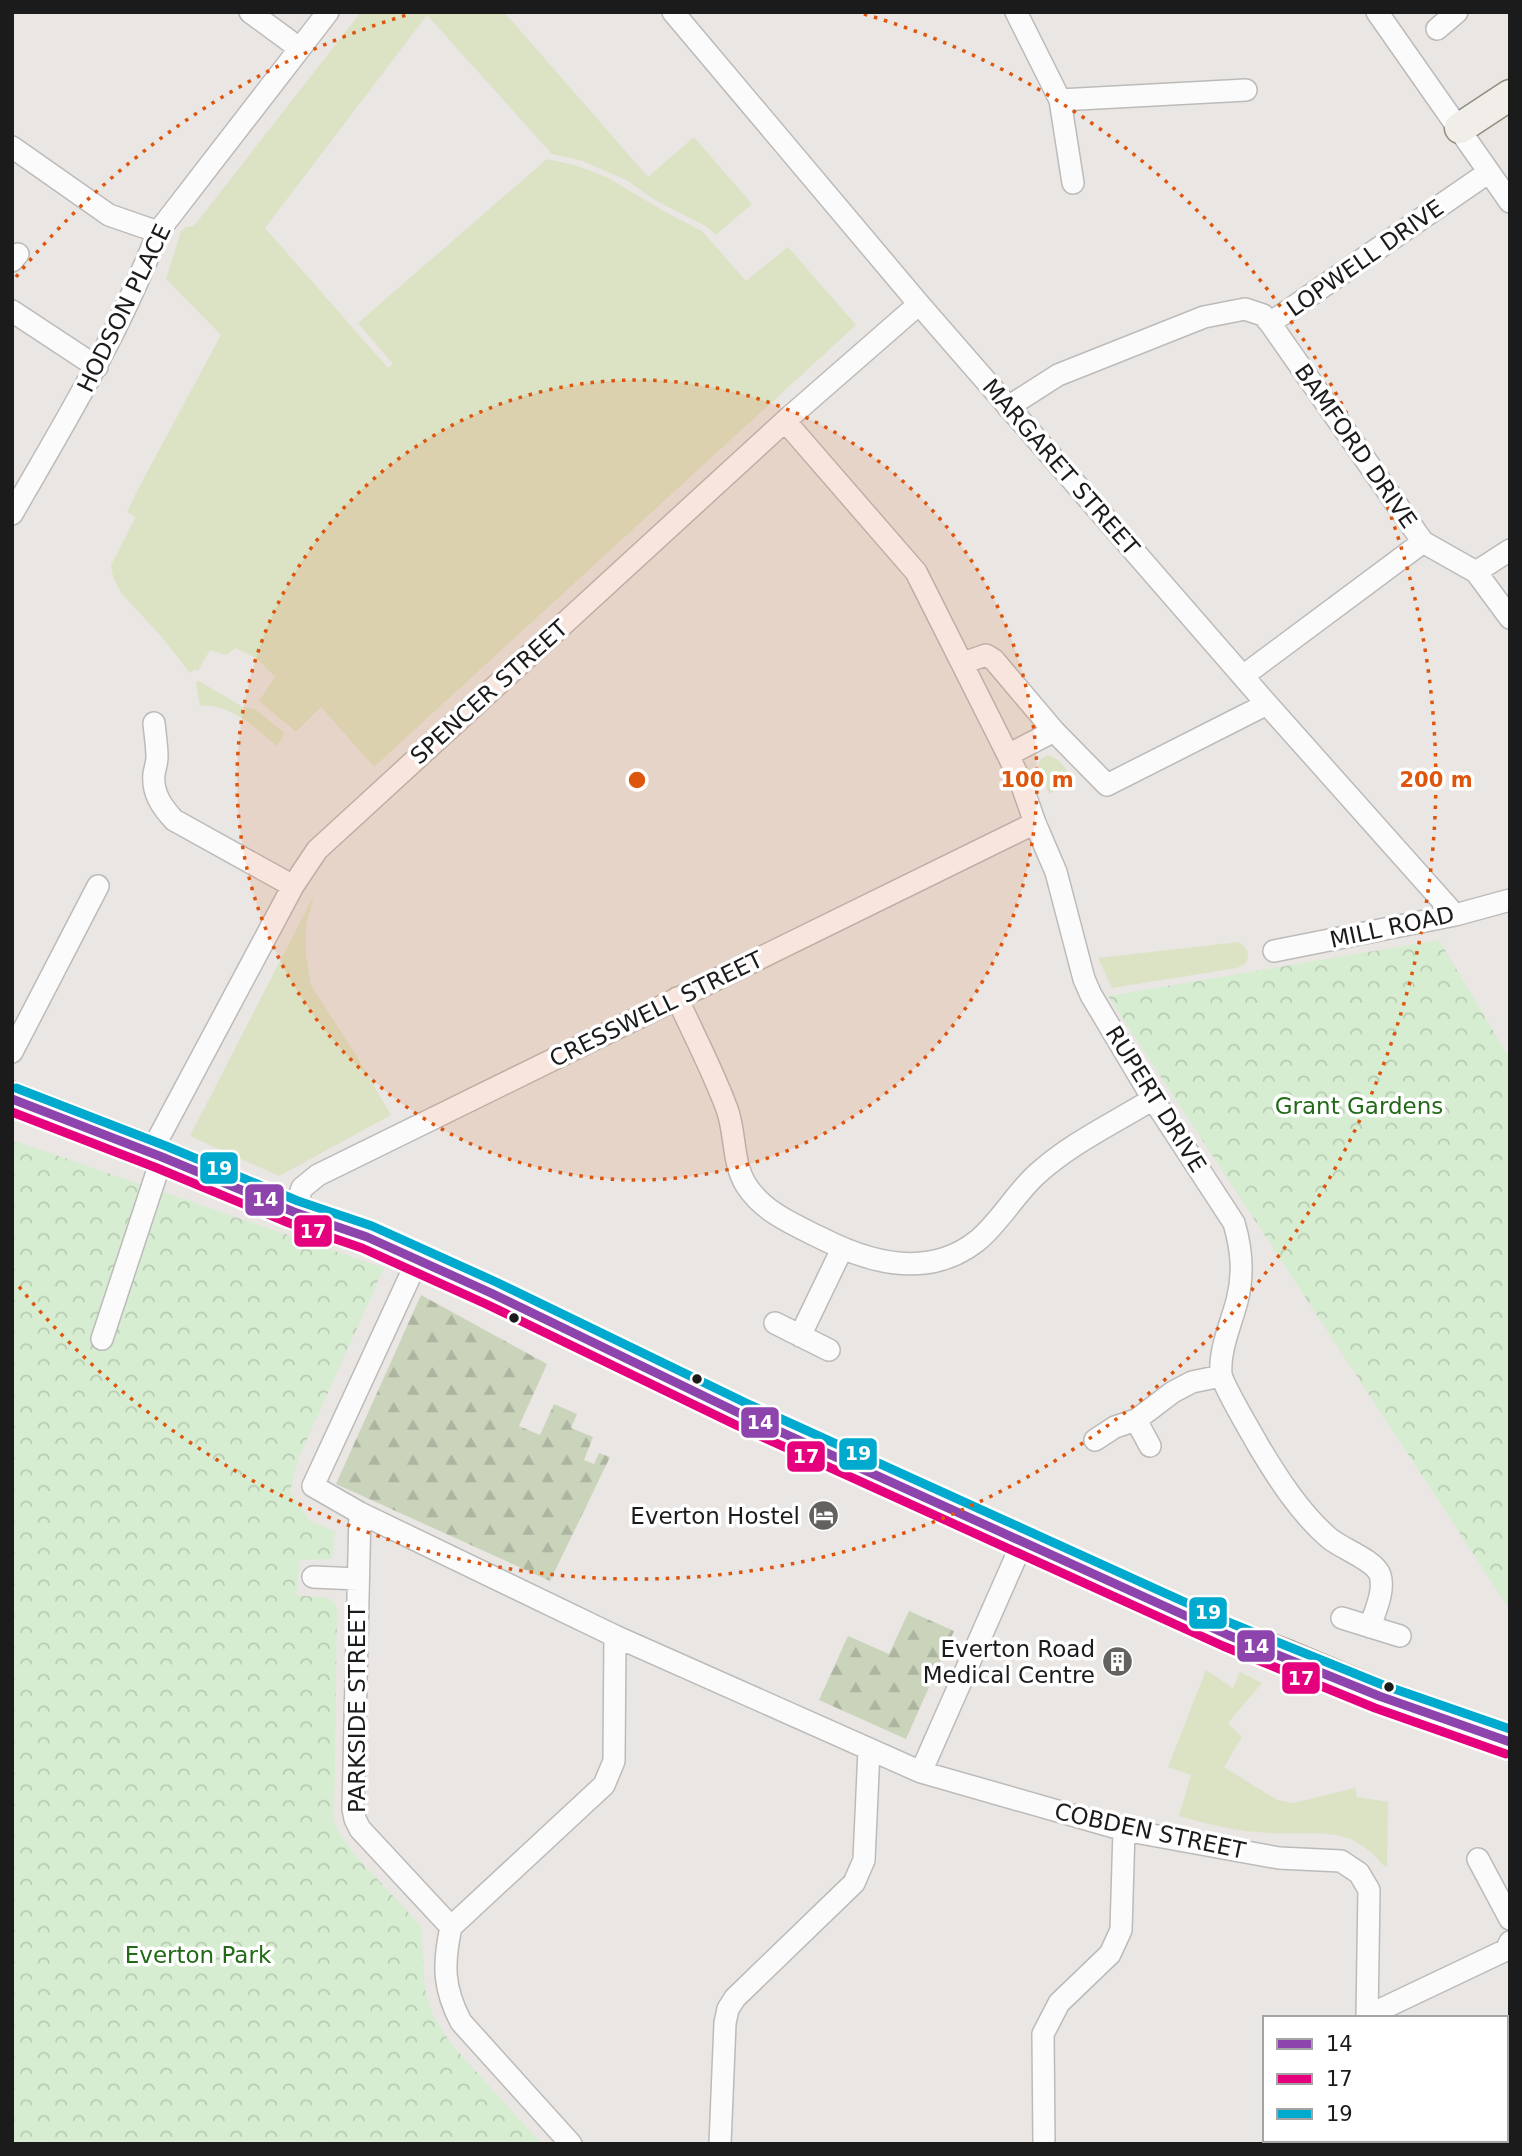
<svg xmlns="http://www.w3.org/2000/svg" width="1522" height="2156" font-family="'DejaVu Sans',sans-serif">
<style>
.grass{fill:#dce3c5}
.forest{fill:url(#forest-firs)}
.park{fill:url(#park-crowns)}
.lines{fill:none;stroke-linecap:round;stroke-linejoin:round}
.street-casing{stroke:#bcbbba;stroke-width:24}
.secondary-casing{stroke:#908d7e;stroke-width:33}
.primary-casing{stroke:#9c8f83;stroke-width:37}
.street{stroke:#fcfbfb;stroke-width:21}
.secondary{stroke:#f1eee9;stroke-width:30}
.primary{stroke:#eee8e4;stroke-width:33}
.bus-1-casing{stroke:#fff;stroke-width:14}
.bus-2-casing{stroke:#fff;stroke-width:14}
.bus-3-casing{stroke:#fff;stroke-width:14}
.bus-1{stroke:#8e44ad;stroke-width:9}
.bus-2{stroke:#e5007d;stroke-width:9}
.bus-3{stroke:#00a9ce;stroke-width:9}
.ring{fill:none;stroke:#de560d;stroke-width:3.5;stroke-dasharray:3.5 7}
.bus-dot{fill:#1b1b1b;stroke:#fff;stroke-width:2.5}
.labels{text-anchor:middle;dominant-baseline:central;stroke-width:7;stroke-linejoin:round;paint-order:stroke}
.street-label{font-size:23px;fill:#1b1b1b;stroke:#fff}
.park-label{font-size:23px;fill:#226a17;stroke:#fff}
.poi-label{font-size:23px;fill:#1b1b1b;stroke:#fff;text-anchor:end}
.centre{fill:#de560d;stroke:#fff;stroke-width:3.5}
.ring-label{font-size:21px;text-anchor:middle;font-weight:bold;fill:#de560d;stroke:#fff;stroke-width:7;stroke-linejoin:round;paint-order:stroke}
.line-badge{stroke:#fff;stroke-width:2.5}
.badge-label{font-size:19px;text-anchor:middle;font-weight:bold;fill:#fff}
</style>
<defs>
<pattern id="forest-firs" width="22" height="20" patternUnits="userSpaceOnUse" patternTransform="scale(1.75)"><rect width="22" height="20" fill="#cad4bb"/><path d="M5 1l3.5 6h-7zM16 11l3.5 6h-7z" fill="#adb5a0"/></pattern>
<pattern id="park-crowns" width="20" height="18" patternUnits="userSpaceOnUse" patternTransform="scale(1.75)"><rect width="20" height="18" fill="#d7edd1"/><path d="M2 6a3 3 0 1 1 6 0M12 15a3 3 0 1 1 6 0" fill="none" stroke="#b8cbb3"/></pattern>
</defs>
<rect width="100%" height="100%" fill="#e9e6e3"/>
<path class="grass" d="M361,12H504L648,177L694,137L752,204L716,235L707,227L655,200L626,180L580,160L552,154L427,15L265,228L388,368L393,364L358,323L547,159L578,166L608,178L669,214L702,231L746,281L788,247L856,325L374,767L321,707L296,732L259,701L275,677L256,658L235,648L226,655L210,650L198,671L194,670L190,673L160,635L121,593L113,577L111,565L136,517L127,512L137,491L221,335L166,279L181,231L186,227L194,226Z
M199,681L243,707L255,709L285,733L277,746C256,729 229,702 200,706L196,682Z
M1048,755C1059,757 1067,771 1075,780L1049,794L1038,764L1042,758Z
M315,893L306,924V955L311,985L356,1055L391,1115L279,1176L190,1136Z
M1239,942C1248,948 1250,953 1246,963L1237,968L1112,988L1098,958Z
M1206,1670L1233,1688L1240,1672L1262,1683L1228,1723L1242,1737L1224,1767L1277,1800L1293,1803L1355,1788L1357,1797L1388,1802L1387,1867C1380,1864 1380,1861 1375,1856C1368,1849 1357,1842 1348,1838C1323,1830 1296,1835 1271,1833C1240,1832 1209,1825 1179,1816L1191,1775L1168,1767Z"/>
<path class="forest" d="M421,1295L547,1364L519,1426L540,1435L554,1404L577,1414L571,1428L593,1437L584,1460L594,1464L599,1453L610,1457L550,1581L336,1484Z
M909,1611L954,1631L906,1739L819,1700L848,1636L889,1654Z"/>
<path class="park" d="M1439,940L1510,1059V1610L1108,996Z
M12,1140L384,1268L299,1457L290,1491L309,1520L335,1532L332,1559L300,1560L296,1595L328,1598L335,1603L337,1611L334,1820L339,1833L353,1853L421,1926L425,1990L432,2013L451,2044L542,2144H12Z"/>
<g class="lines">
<defs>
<path id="street" d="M250,12L299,48
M673,12L919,304L1267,704L1455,915
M1016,12L1060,100L1073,183
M1377,12L1510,202
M1437,29L1457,12
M1060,100L1246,90
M12,147L109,215L158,232
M12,261L18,254
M12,311L97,367
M1270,323L1423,542L1476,572L1510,618
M1008,407L1058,375L1204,317L1245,309L1263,315L1270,323L1489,172
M785,421L916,572L1008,755L1020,780L1035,823L1056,872L1084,979L1091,995L1153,1099L1234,1223C1242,1250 1244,1274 1237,1301C1231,1324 1219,1350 1221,1374C1223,1386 1251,1432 1258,1445C1277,1477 1300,1513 1329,1538C1342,1549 1375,1560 1380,1575C1385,1591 1375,1611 1370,1627
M12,514C65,422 120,332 158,232L328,12
M1476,572L1510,550
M963,663L986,655L994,660L1054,731L1107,785L1267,704
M1243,676L1423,542
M154,723C155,734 157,746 157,757C157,763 155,768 154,774C152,793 162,807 174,820L293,886
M1008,755L1054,731
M1274,951L1455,915L1510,900
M677,998C694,1035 713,1071 727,1109C736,1134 732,1162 746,1185C764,1213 795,1225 823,1239C872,1264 930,1278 977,1241C1000,1222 1015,1194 1037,1174C1071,1143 1114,1123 1153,1099
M12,1052L98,886
M150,1154L293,886L317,850L785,421L919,304
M294,1212L302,1188L318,1175L1035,823
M418,1259L313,1486L360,1513L615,1636L921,1772L1124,1830L1279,1858L1341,1861L1359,1873L1369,1890L1367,2018
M775,1323L829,1350
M800,1336L842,1249
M102,1339L162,1157
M1136,1420L1150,1446
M1095,1440L1115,1427L1136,1420L1173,1392L1192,1382L1221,1376
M360,1513L353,1809L355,1819L360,1829L451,1927
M313,1577L358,1579
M1342,1618L1400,1636
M921,1772L1023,1541
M1478,1859L1510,1919
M1367,2016L1506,1950L1510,1942
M1489,2140L1491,2144
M571,2144L461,2022C443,1988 443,1964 451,1927L604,1785L614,1761L615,1636
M720,2144L725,2023L728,2009L735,1998L854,1883L864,1860L869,1750
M1044,2144L1043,2034L1059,2003L1110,1954L1121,1930L1124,1830
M1367,2144V2140
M1463,2144L1470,2140"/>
<path id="secondary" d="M1460,128L1510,95"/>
<path id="primary" d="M12,1099L162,1157L294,1212L367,1237L491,1293L741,1414L1228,1635L1286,1657L1379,1696L1510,1742"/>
</defs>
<use href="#street" class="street-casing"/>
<use href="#secondary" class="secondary-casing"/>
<use href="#primary" class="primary-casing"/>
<use href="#street" class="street"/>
<use href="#secondary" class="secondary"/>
<use href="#primary" class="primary"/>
<defs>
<path id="bus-1" d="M12,1099L162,1157L294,1212L367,1237L491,1293L741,1414L1228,1635L1379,1696L1510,1742"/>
<path id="bus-2" d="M12,1112L157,1168L289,1223L362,1248L486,1304L736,1425L1223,1646L1375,1708L1506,1754"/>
<path id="bus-3" d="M16,1088L166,1146L298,1201L372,1226L496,1282L746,1403L1233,1624L1383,1685L1510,1729"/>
</defs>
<use href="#bus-1" class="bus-1-casing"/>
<use href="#bus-2" class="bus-2-casing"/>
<use href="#bus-3" class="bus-3-casing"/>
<use href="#bus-1" class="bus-1"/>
<use href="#bus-2" class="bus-2"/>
<use href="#bus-3" class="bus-3"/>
</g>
<circle cx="637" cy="780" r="400" fill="#de560d" fill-opacity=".12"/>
<g class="ring">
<circle cx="637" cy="780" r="400"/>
<path d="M16 277A799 799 0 0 1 410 14M864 14A799 799 0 1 1 16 1283"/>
</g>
<defs>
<symbol id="hotel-disc" viewBox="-11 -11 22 22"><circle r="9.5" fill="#636261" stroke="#fff"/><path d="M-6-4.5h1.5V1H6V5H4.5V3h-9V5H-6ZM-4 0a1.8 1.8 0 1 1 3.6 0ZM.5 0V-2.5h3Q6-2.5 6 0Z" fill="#fff"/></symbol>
<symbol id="building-disc" viewBox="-11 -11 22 22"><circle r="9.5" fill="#636261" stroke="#fff"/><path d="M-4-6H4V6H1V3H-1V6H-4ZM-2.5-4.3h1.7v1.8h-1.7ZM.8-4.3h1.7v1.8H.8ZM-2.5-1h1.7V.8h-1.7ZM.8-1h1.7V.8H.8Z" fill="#fff"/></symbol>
</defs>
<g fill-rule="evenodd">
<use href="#hotel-disc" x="806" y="1498" width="35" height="35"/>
<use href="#building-disc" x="1100" y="1644" width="35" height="35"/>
</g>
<g class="bus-dot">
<circle cx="514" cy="1318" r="6"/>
<circle cx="697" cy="1379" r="6"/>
<circle cx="1389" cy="1687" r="6"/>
</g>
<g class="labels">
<g class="street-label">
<text transform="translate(1365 258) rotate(-35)">LOPWELL DRIVE</text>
<text transform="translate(124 308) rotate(-64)">HODSON PLACE</text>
<text transform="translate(1356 446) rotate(55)">BAMFORD DRIVE</text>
<text transform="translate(1061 467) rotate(49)">MARGARET STREET</text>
<text transform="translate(489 692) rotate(-42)">SPENCER STREET</text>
<text transform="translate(1392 927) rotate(-12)">MILL ROAD</text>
<text transform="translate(656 1009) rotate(-26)">CRESSWELL STREET</text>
<text transform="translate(1156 1099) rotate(58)">RUPERT DRIVE</text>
<text transform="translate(357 1709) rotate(-90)">PARKSIDE STREET</text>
<text transform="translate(1150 1831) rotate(12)">COBDEN STREET</text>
</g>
<g class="park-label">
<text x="1359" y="1106">Grant Gardens</text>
<text x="198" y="1955">Everton Park</text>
</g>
<g class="poi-label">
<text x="800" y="1516">Everton Hostel</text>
<text x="1095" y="1649">Everton Road<tspan x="1095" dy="26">Medical Centre</tspan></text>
</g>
</g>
<circle cx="637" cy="780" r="10" class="centre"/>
<g class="ring-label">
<text x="1037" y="787">100 m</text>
<text x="1436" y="787">200 m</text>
</g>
<g class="line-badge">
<rect x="199" y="1151" width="40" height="34" rx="7" fill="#00a9ce"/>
<rect x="244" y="1183" width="41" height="34" rx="7" fill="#8e44ad"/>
<rect x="293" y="1214" width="40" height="34" rx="7" fill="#e5007d"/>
<rect x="740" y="1406" width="40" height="33" rx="7" fill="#8e44ad"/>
<rect x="838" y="1437" width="40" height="34" rx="7" fill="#00a9ce"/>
<rect x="786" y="1440" width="40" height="33" rx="7" fill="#e5007d"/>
<rect x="1188" y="1596" width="40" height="34" rx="7" fill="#00a9ce"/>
<rect x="1236" y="1629" width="40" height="34" rx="7" fill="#8e44ad"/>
<rect x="1281" y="1661" width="40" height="34" rx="7" fill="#e5007d"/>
</g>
<g class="badge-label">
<text x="219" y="1175">19</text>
<text x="265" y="1206">14</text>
<text x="313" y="1238">17</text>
<text x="760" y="1429">14</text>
<text x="858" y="1460">19</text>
<text x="806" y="1463">17</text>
<text x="1208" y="1619">19</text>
<text x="1256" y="1653">14</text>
<text x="1301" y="1685">17</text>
</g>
<rect width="1522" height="2156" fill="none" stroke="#1b1b1b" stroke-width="28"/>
<rect x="1263" y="2016" width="245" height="126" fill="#ffffff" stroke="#a4a4a4" stroke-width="2"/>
<rect x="1277" y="2039" width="35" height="10" fill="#8e44ad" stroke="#a4a4a4" stroke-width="2"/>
<text x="1326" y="2051" font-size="21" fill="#1b1b1b">14</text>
<rect x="1277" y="2074" width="35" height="10" fill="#e5007d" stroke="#a4a4a4" stroke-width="2"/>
<text x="1326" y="2086" font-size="21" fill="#1b1b1b">17</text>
<rect x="1277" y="2109" width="35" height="10" fill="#00a9ce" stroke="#a4a4a4" stroke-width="2"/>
<text x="1326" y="2121" font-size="21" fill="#1b1b1b">19</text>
</svg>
